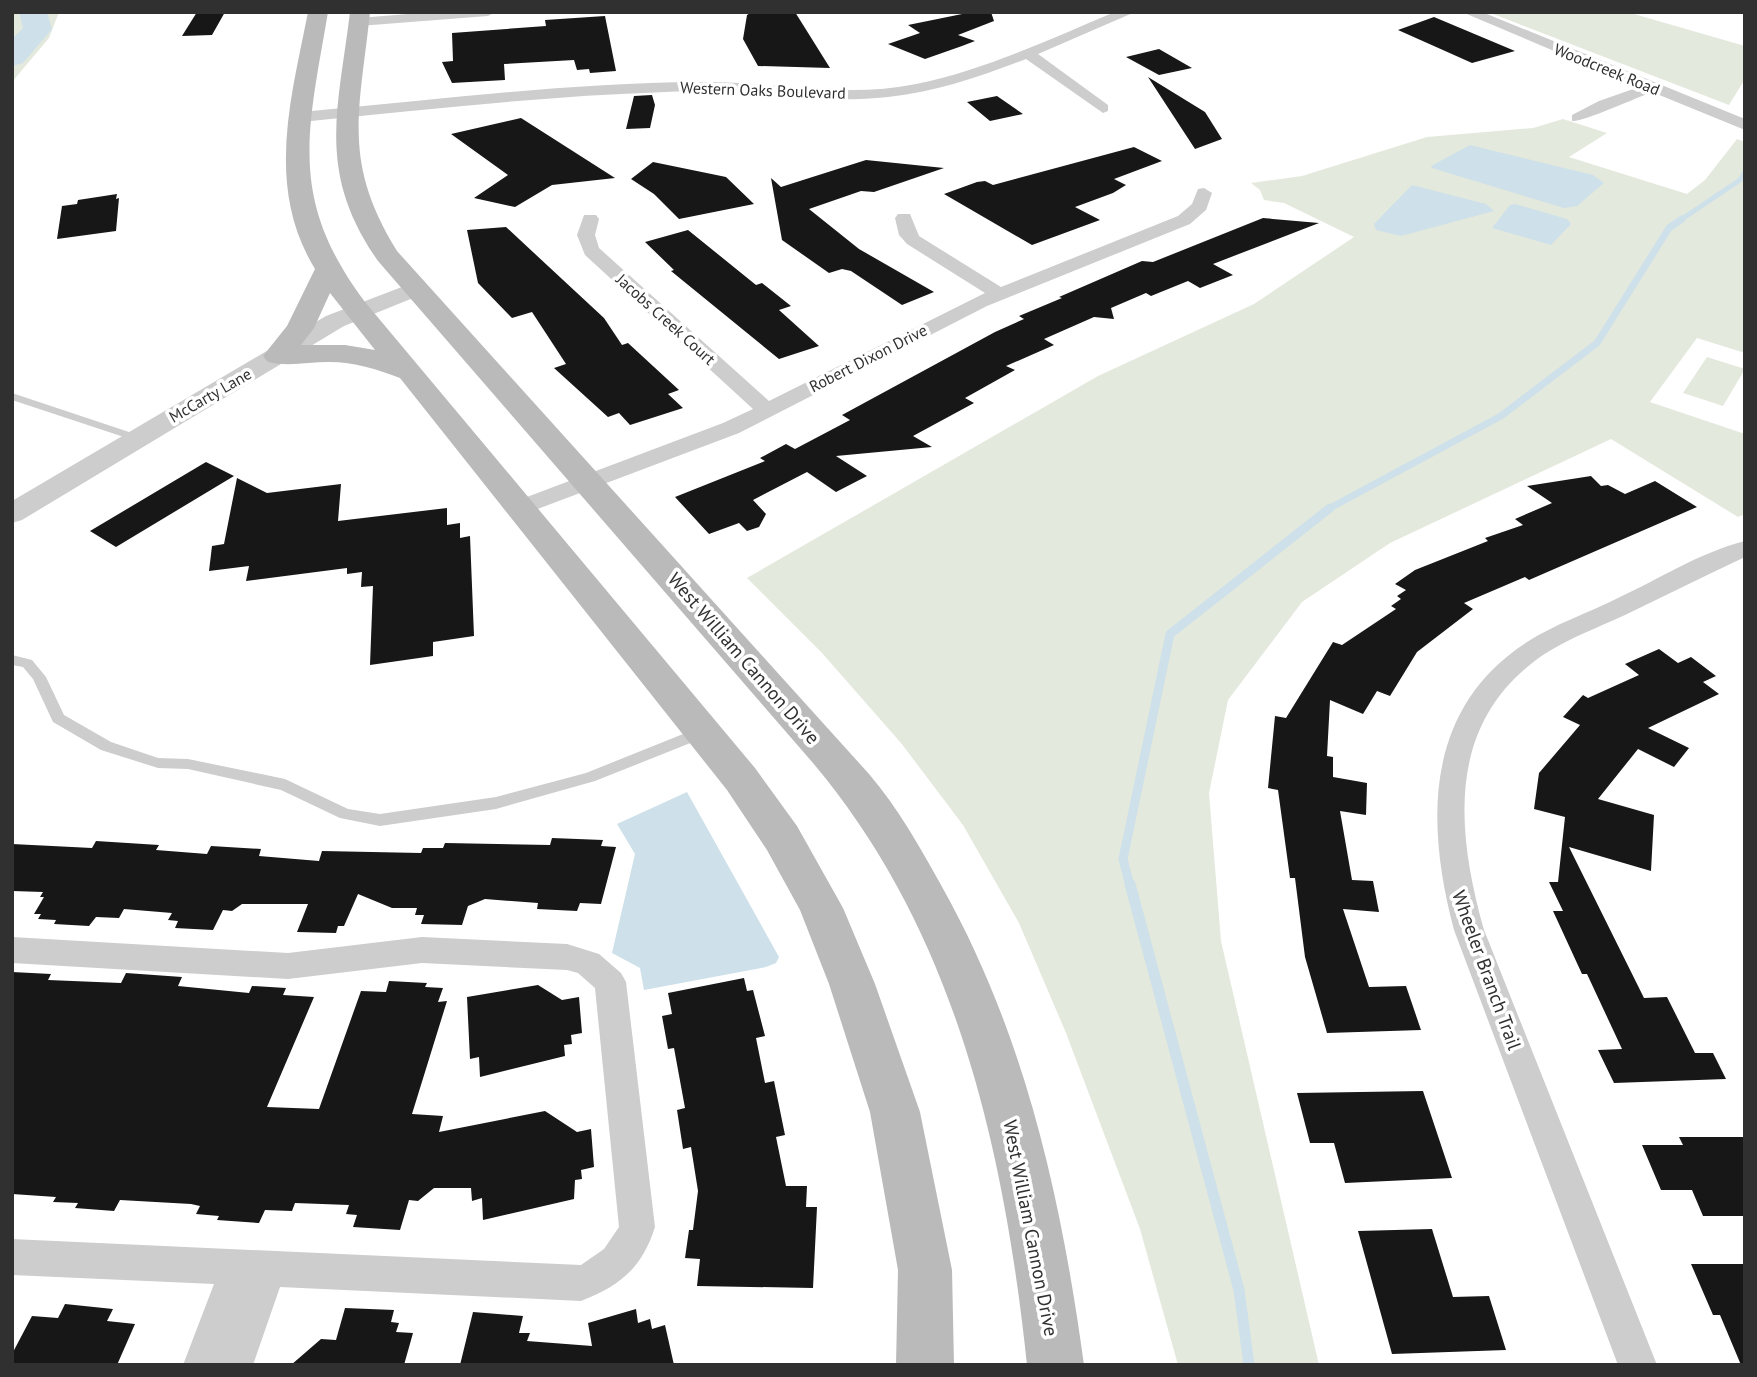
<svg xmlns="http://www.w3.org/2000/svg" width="1757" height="1377" font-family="'PT Sans',sans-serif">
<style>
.green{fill:#e4e9dd}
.water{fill:#cee0e9}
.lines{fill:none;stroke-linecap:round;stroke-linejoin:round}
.stream-far3{stroke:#cee0e9;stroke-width:5}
.stream-far2{stroke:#cee0e9;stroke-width:7}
.stream-far1{stroke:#cee0e9;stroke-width:9}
.stream{stroke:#cee0e9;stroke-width:11}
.river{fill:#cee0e9;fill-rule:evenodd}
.building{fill:#171717}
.service{fill:#cdcdcd;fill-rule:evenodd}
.minor{fill:#cdcdcd;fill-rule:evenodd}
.tertiary{fill:#cdcdcd;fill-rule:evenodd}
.secondary{fill:#bababa;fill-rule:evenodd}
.labels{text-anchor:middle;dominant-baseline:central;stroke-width:7;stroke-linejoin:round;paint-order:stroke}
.far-street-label{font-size:16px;fill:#303030;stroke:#fff}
.street-label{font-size:19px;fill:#303030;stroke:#fff}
</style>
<rect width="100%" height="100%" fill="#fff"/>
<path class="green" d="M12,12H59L49,38L12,82Z
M1488,12H1627L1745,46V79L1729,105Z
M1563,119L1607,133L1569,157L1687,194L1705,180L1737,139L1745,142V353L1697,338L1650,402L1745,434V514L1738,517L1611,439L1390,543L1302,602L1228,700L1209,793L1221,941L1319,1365H1178L1140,1229L1066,1033L1019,923L963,825L901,743L822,653L747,578L1098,376L1254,304L1354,237L1284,203L1264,200L1260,190L1251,183L1302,176L1427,137L1533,128Z
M1707,357L1745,369L1723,406L1683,393Z"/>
<path class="water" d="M1470,145L1593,175L1604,183L1577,206L1564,208L1432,168L1431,166Z
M1412,185L1486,204L1494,211L1401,236L1376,230L1374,224Z
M1515,204L1567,219L1571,224L1551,245L1492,228L1510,205Z
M687,792L779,957L776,963L766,967L644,990L640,968L612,953L635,854L617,824Z"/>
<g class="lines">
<path class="stream-far3" d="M1679,221L1740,180L1745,172"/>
<path class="stream-far2" d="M1328,509L1501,416L1597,343L1669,228L1682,219"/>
<path class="stream-far1" d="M1130,886L1123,859L1170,634L1330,508"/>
<path class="stream" d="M1130,884L1239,1290L1249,1365"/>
<path class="river" d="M19,12H47L52,29L23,63L12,66V39L23,28Z"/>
</g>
<path class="building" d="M197,12H225L212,35L182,36Z
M752,12H795L830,68L758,66L743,39L747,15Z
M972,12H991L994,21L958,35L975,41L962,46L925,59L888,44L920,33L908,25Z
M605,16L616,71L590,73L589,69L577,70L574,60L504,64L505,80L452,83L442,62L453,61L452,33L546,26L545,20Z
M1434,17L1515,51L1472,63L1398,30Z
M1159,49L1192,68L1159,75L1126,57Z
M1148,77L1205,112L1222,139L1195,149Z
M652,95L655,105L650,128L626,129L634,96Z
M997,96L1023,114L990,121L967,102Z
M521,118L615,178L552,185L515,207L474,198L508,175L451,134Z
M1134,147L1162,161L1114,179L1126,185L1113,193L1075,207L1100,220L1032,245L944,194L977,182L985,181L993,185Z
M866,160L944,168L874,192L861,191L809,209L859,249L934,292L902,305L851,271L842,269L829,273L782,240L771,178L781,187Z
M653,162L726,177L754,204L679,219L654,194L631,179Z
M117,194L116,199L119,198L116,231L57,239L62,206L77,204L78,200Z
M1263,218L1319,223L1213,264L1233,275L1200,288L1188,281L1151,296L1146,293L1111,308L1114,319L1094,317L1044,339L1054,345L1006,366L1015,370L965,398L974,403L913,436L932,447L836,456L867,476L836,492L807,472L753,500L766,514L759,527L747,531L739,523L709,534L675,497L765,461L760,458L786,444L795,449L850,420L842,415L995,332L1024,319L1019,316L1062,298L1059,297L1142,261L1153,262Z
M506,227L604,318L622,345L628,343L679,390L668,394L683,408L630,425L619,413L608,417L554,368L566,364L532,312L512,318L478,283L467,230Z
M688,230L756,285L762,283L791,306L779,310L819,346L779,359L671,271L674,270L645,242Z
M206,462L234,476L116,547L90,531Z
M1591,476L1601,486L1608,485L1625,494L1655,481L1697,507L1529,580L1525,577L1464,603L1473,609L1417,652L1390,696L1377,691L1363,714L1330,700L1327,756L1333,757V777L1367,783L1366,815L1340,811L1352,880L1373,881L1379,912L1343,909L1369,987L1406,986L1421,1030L1327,1033L1305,957L1295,878H1290L1278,790L1268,788L1275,716L1286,718L1333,642L1342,645L1396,609L1391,606L1401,599L1397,596L1406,590L1395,584L1415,570L1488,541L1485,538L1523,525L1515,519L1552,503L1527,486Z
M237,478L267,493L341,484L338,521L447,508V525L460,523V538L470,536L474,636L433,642V656L370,665L373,586L361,587L362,572L347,574V568L246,581L249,566L209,571L212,546L224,544Z
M1659,649L1678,663L1691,657L1716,676L1703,682L1719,694L1648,728L1689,748L1674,767L1638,749L1598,799L1654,815L1651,871L1569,847L1644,998L1667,997L1695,1053H1713L1726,1079L1614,1083L1598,1050L1622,1049L1587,974H1582L1553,911H1563L1549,882H1558L1565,817L1534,809L1539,773L1580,725L1563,717L1583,695L1588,698L1639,675L1625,664Z
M552,838L603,840L601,846L616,847L601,904L580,903L577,911L537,909L538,903L485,899L468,906L462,925L421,924L424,915H415L417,908H392L358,894L344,926H338L336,933L297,932L308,904H242L232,911L223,910L213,930L175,928L178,921L168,920L172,913L124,909L119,918L96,917L89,926L54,924L56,920L38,919L41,914H34L44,897H40L43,892L12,891V844L92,848L96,841L159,845L156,850L207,854L211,846L261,849L259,856L319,861L322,851L421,853L423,848H443L445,843L550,845Z
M12,972L51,974L48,980L121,983L126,973L182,977L178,986L249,993L252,986L286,988L283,995L314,997L267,1107L319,1109L361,991L386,992L389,981L427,983L425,987L443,988L438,1002L447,1001L412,1114L443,1116L439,1132L545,1111L577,1132L591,1129L594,1167L581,1170L582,1179L575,1180L574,1199L483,1220L482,1198L472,1201L471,1188H434L418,1201L409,1200L400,1230L353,1227L357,1215L346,1214L349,1205L295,1203L292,1211L265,1210L259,1223L217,1220L219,1216L196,1214L200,1206L191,1204L120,1200L114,1211L75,1208L78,1203L53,1202L56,1197L12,1194Z
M744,978L747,991L753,990L765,1036L756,1038L765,1083L774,1081L785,1135L776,1137L786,1186H807L806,1207H817L813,1288L697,1286L700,1259L685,1258L689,1230H693L698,1191L691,1147L683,1149L677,1110L685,1108L674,1048L668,1049L662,1016L672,1014L668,993Z
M538,985L562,1000L579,997L582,1033L571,1035L572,1044L564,1045L565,1056L480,1077L479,1057L470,1059L467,997Z
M1423,1091L1452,1178L1345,1183L1334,1143H1310L1297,1093Z
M1679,1137H1745V1216H1703L1692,1190H1661L1642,1145H1683Z
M1432,1229L1453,1297L1489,1296L1506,1350L1392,1354L1358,1231Z
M1691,1264H1745V1365H1741L1720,1315H1713Z
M65,1304L113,1309L107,1321L135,1324L117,1365H12V1354L32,1316L58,1318Z
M345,1308L394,1310L391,1322L399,1323L396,1332L413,1333L404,1365H291L321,1339L336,1340Z
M636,1309L638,1323L650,1319L652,1329L665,1325L674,1365H460L473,1312L523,1316L519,1333H530L527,1341L592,1346L588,1323Z"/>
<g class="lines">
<path class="service" d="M12,393L141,436L143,438L137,441L133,440L12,400Z
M12,655L32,660L46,677L64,715L111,742L158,758L188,759L285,779L348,809L380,814L496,797L586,773L698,728H708L710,732L708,736L595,781L496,809L380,826L340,818L281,790L188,769L158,768L101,750L53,722L33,679L23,667L12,665Z"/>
<path class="minor" d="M432,12H495L488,16L359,26L352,22L359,18Z
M1115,12H1135L1038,54L1108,105V111L1103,113L1026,59C982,76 936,92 888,97C815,105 740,89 666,92C544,96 422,110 301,122L293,117L301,112C433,100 566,83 698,82C771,81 844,99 916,84C985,70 1050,39 1115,12Z
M1462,12H1482L1745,119V130L1652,92C1638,97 1581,123 1572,121V115L1599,101L1639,87Z
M1204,188L1212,193L1206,210L1190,224L987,306L739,433L527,513H511L508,508L511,503L723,423L753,409L585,255L577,235L584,215H596L599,219L595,235L599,248L769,401L985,293L907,244L899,235L895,218L898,214H910L919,236L1001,287L1178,216L1192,204L1198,189Z
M1745,541V557C1704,576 1665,596 1625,615C1597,628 1569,638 1543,655C1445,722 1456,830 1484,930L1657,1365H1618L1454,930C1426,824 1423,709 1527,642C1555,624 1588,613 1618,598C1659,579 1701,552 1745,541Z
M12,937L288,953L422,937L567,944L599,954L621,973L626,982L655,1227C642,1268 620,1286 581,1301L280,1287L253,1365H183L214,1284L12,1275V1239L581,1265L604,1249L619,1227L595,988L578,973L567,970L422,963L288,979L12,963Z"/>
<path class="tertiary" d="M415,282L423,284L427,289L423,294L344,326L22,520L12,523V501L326,316Z"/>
<path class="secondary" d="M308,12H328C308,131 287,198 365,302L755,768L797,826L843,908L875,984L920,1112L952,1270L954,1365H896L898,1270L870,1112L829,984L800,910L767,850L727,790L400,378C376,369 355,362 329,362C309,362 287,367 268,362L263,356L287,326L315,269C265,187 291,99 308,12ZM330,293L375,350L345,345H301L314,328Z
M350,12H370C360,110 341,161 397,251L869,774C898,808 920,847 941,885C1025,1034 1061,1197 1084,1365H1027C1004,1149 956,933 813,763L378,261C316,172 338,111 350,12Z"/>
</g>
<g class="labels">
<g class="far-street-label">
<text transform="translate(1607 69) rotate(22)">Woodcreek Road</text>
<text transform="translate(763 90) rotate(2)">Western Oaks Boulevard</text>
<text transform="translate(666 319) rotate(42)">Jacobs Creek Court</text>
<text transform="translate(868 358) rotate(-27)">Robert Dixon Drive</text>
<text transform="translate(210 395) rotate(-30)">McCarty Lane</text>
</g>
<g class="street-label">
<text transform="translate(744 658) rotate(49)">West William Cannon Drive</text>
<text transform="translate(1487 970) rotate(70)">Wheeler Branch Trail</text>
<text transform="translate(1031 1228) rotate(79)">West William Cannon Drive</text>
</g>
</g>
<rect width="1757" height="1377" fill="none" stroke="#303030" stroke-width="28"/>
</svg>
